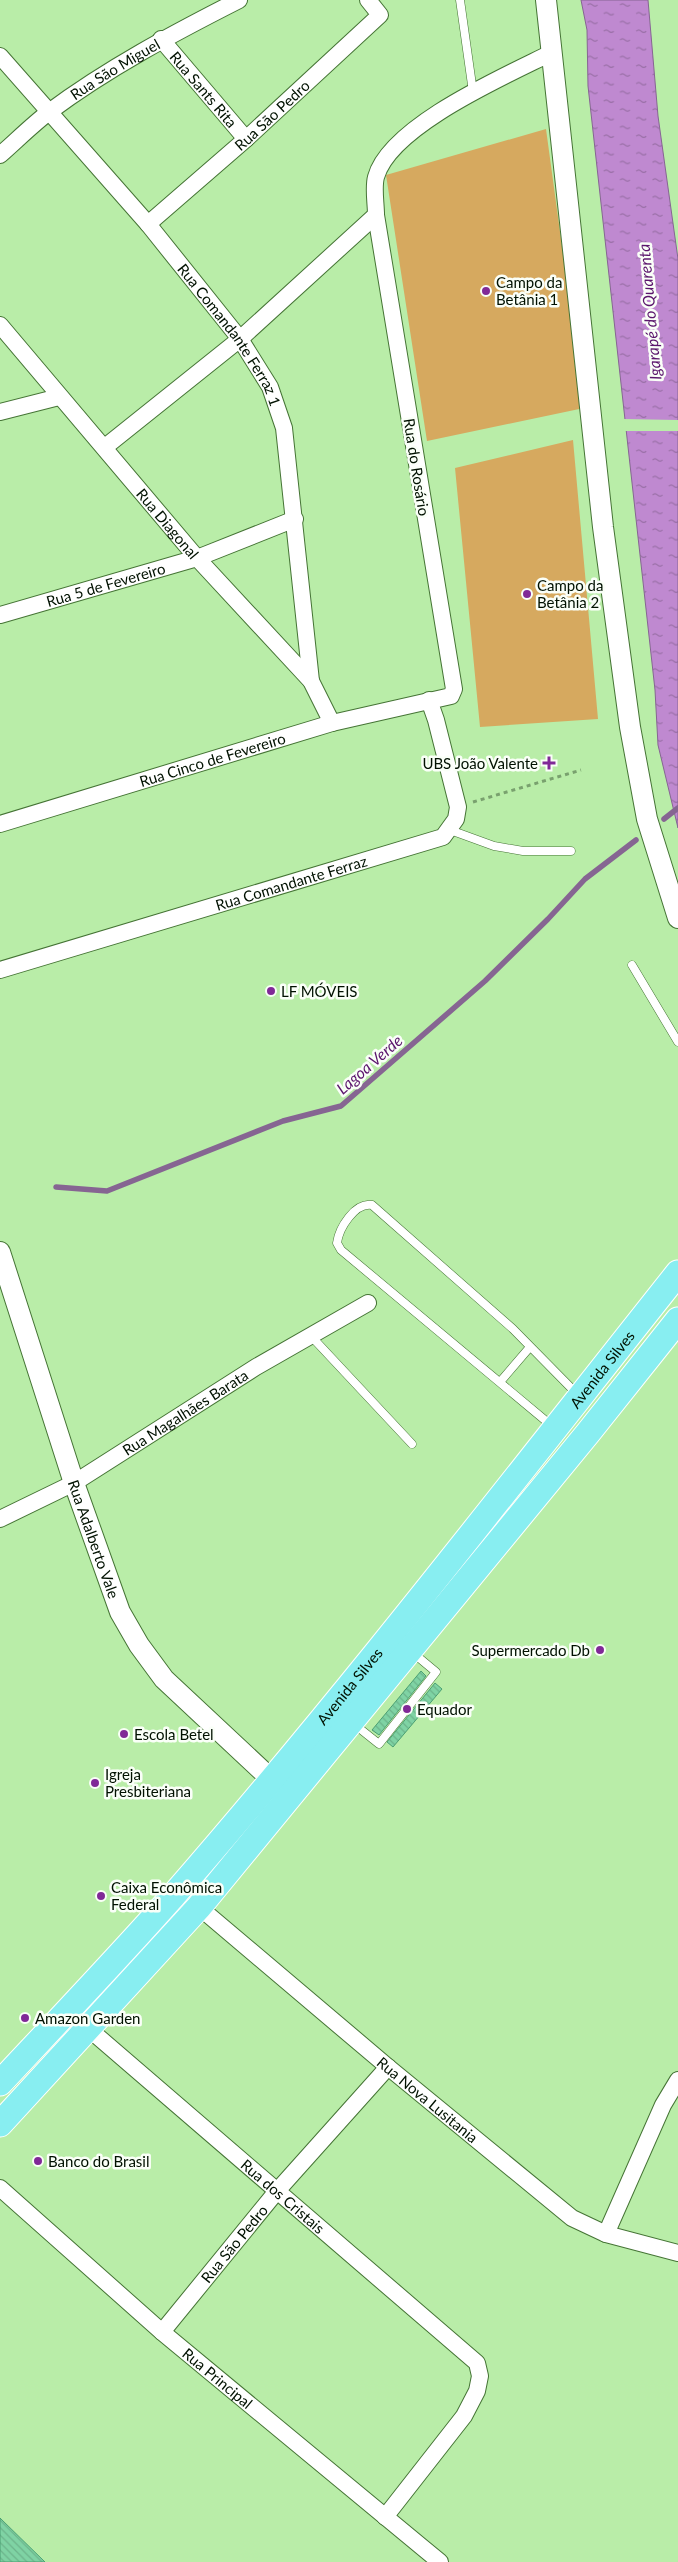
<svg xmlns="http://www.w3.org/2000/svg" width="678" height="2562" font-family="Lato,sans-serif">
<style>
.pitch{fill:#d6a95f}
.water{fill:url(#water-ripples);stroke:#866592}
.pier{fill:#b9eda8}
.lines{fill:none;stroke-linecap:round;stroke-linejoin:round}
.stream{stroke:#866592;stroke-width:5.5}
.building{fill:url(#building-back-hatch);stroke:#4ba073}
.service-casing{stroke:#457435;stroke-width:9}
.minor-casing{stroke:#457435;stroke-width:18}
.tertiary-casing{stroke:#457435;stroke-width:22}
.primary-casing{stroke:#fff;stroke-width:27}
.path{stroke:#79a16e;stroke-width:3;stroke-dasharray:4 4;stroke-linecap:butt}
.service{stroke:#fff;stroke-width:8}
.minor{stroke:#fff;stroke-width:16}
.tertiary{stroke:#fff;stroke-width:20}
.primary{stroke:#88eef1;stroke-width:25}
.poi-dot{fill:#802997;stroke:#fafff8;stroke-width:2}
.labels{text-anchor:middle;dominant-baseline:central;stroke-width:5;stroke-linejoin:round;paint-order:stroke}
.street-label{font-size:15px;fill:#011100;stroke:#fafff8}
.poi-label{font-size:15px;fill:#011100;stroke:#fafff8;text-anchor:start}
.water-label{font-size:16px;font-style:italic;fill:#5a156c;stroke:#fafff8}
</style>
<defs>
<pattern id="water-ripples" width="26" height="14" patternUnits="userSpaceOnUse" patternTransform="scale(1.25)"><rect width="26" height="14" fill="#bf89d0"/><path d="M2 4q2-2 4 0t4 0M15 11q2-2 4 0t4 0" fill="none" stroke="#996fa6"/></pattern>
<pattern id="building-back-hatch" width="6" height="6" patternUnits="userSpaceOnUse" patternTransform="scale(1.25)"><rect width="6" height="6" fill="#7fd3a4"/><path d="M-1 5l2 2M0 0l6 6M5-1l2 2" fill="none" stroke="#6cb48b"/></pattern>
</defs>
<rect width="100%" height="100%" fill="#b9eda8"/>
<path class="pitch" d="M546,129L584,408L427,441L386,175Z
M573,440L598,719L480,727L455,468Z"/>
<path class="water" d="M581,0H648L658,116L678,259V828L658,745L655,690L588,86L587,30Z"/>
<path class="pier" d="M622,419L678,420V431H623Z"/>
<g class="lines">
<path class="stream" d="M664,819L678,808
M56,1187L107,1191L283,1121L341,1106L485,981L548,919L585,879L636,840"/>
</g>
<path class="building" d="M421,1671L426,1676L379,1735L372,1730Z
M435,1683L442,1689L393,1747L387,1742Z
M0,2518L45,2562H0Z"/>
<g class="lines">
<defs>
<path id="service" d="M460,0L473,92
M450,830L494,846L523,851H571
M632,965L678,1042
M310,1335L412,1444
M500,1382L530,1347
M552,1426L341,1250L337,1243C339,1228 355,1202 372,1205L513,1329L578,1395
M354,1724L379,1744L436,1672L412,1652"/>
<g id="minor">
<path id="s1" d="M161,39L246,139"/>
<path id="s2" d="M0,56L148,224L240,339L270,387L284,428L311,681"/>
<path id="s3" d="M0,155C16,141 32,125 49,112C108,68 174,33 239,0"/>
<path id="s4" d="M148,224L246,139L380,15L368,0"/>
<path id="s5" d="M0,325L197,558L311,681L332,723"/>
<path d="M0,412L59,397"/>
<path d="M105,447L240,339L376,215"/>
<path id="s6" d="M0,615L197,558L295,519"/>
<path id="s7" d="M0,824L332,723L451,696L454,689L376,215C376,203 373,188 376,177C390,126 505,76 551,53"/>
<path id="s8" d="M0,970L443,837L456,819L458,807L436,720L429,700"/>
<path id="s9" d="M0,1519L74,1483L256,1367L368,1303"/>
<path id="s10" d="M199,1907L388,2067L572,2218L606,2234L678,2253"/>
<path id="s11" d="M89,2029L477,2363L480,2376L477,2391L464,2416L385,2517"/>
<path id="s12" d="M0,2188L162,2332L440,2562"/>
<path d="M606,2234L663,2105L678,2080"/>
<path id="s13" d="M162,2332L277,2191L388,2067"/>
</g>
<g id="tertiary">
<path d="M546,0L603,527L630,727L647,819L678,918"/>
<path id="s14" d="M0,1252L74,1483L120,1612L139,1645L164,1679L271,1779"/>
</g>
<g id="primary">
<path id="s15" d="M0,2083C58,2021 117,1959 173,1896C349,1694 512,1482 678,1273"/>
<path d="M0,2124L199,1907L588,1433L678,1320"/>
</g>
</defs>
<use href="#service" class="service-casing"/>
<use href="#minor" class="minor-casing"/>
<use href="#tertiary" class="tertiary-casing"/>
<use href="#primary" class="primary-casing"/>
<path class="path" d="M473,802L581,770"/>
<use href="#service" class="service"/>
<use href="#minor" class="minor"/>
<use href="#tertiary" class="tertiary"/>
<use href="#primary" class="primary"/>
</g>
<g class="poi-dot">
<circle cx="486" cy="291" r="5"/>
<circle cx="527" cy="594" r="5"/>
<path d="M546.5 755.5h5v5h5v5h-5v5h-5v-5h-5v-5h5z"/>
<circle cx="271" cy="991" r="5"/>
<circle cx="600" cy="1650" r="5"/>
<circle cx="407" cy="1709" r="5"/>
<circle cx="124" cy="1734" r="5"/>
<circle cx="95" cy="1783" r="5"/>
<circle cx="101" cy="1896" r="5"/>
<circle cx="25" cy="2018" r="5"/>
<circle cx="38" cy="2161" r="5"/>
</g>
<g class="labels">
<g class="street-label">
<text stroke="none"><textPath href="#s3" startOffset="144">Rua São Miguel</textPath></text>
<text stroke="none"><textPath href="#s1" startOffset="66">Rua Sants Rita</textPath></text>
<text stroke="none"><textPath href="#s4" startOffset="165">Rua São Pedro</textPath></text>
<text stroke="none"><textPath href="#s2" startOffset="362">Rua Comandante Ferraz 1</textPath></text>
<text transform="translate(417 467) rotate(81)">Rua do Rosário</text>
<text stroke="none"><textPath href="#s5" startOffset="260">Rua Diagonal</textPath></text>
<text stroke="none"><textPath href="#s6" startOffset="110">Rua 5 de Fevereiro</textPath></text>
<text stroke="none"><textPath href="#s7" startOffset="222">Rua Cinco de Fevereiro</textPath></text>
<text stroke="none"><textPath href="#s8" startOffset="304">Rua Comandante Ferraz</textPath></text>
<text stroke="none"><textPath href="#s15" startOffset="934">Avenida Silves</textPath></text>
<text stroke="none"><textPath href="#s9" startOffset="214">Rua Magalhães Barata</textPath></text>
<text stroke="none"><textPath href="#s14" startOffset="302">Rua Adalberto Vale</textPath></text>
<text stroke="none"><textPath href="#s15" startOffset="529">Avenida Silves</textPath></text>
<text stroke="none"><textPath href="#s10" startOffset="299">Rua Nova Lusitania</textPath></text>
<text stroke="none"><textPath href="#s11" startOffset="256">Rua dos Cristais</textPath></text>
<text stroke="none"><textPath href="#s13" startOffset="114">Rua São Pedro</textPath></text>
<text stroke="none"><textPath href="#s12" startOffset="289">Rua Principal</textPath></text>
</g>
<g class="poi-label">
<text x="496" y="282">Campo da<tspan x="496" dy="17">Betânia 1</tspan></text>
<text x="537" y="585">Campo da<tspan x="537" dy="17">Betânia 2</tspan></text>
<text x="538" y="763" text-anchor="end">UBS João Valente</text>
<text x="281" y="991">LF MÓVEIS</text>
<text x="590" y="1650" text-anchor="end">Supermercado Db</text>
<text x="417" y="1709">Equador</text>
<text x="134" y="1734">Escola Betel</text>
<text x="105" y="1774">Igreja<tspan x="105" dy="17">Presbiteriana</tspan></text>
<text x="111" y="1887">Caixa Econômica<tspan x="111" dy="17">Federal</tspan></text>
<text x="35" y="2018">Amazon Garden</text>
<text x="48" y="2161">Banco do Brasil</text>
</g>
<g class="water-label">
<text transform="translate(649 312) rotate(-95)">Igarapé do Quarenta</text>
<text transform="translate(369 1064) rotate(-41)">Lagoa Verde</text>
</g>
</g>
</svg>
